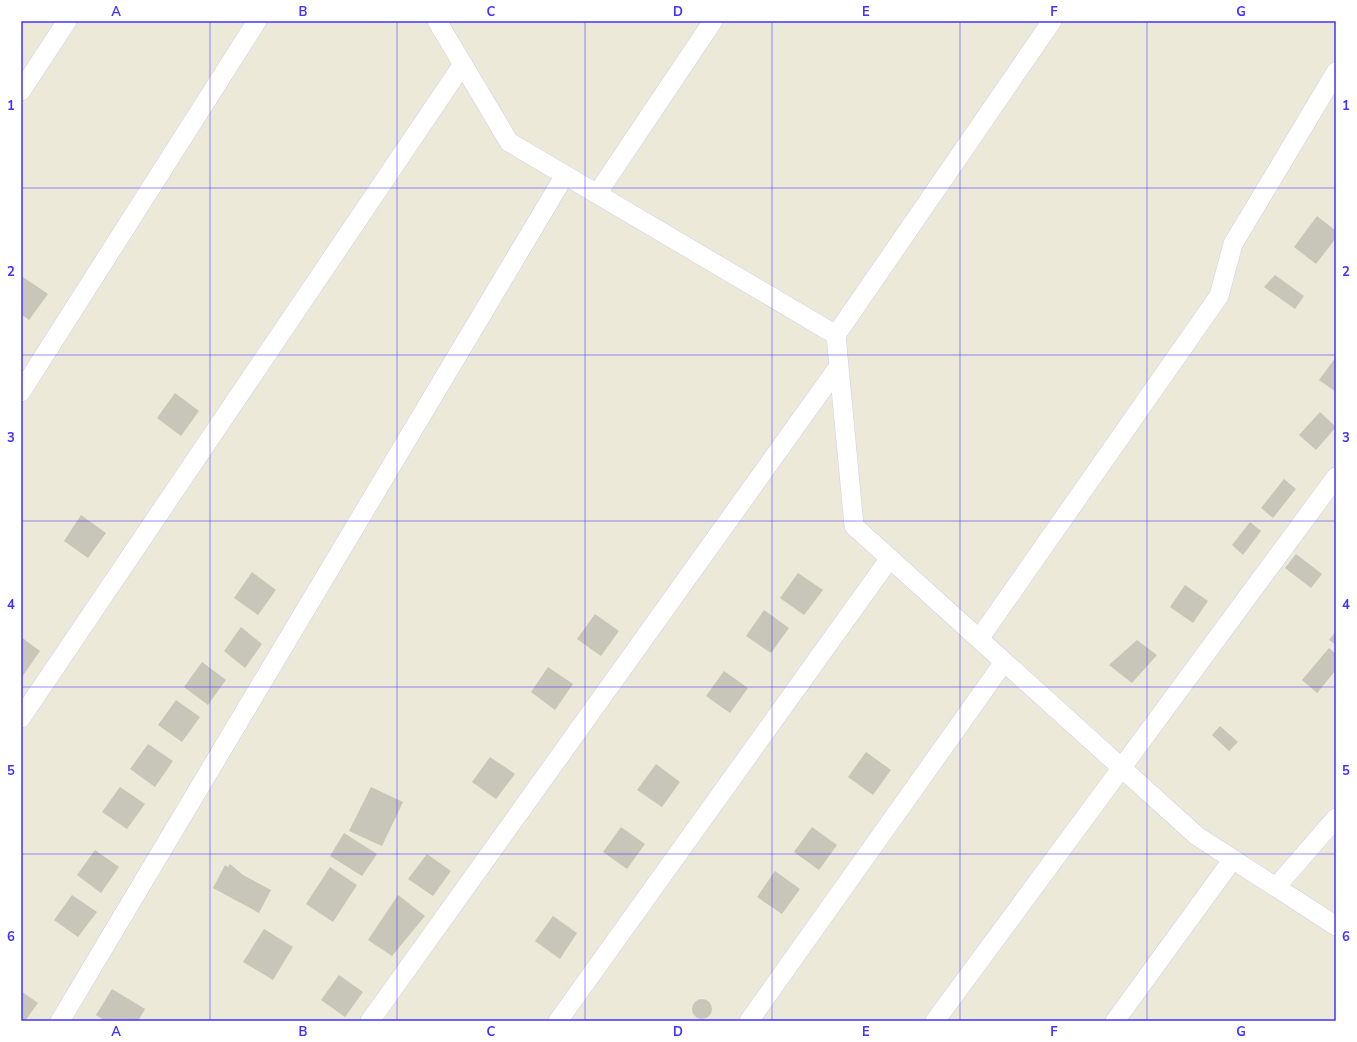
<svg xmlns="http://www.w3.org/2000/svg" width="1357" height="1042" font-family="'Nunito Sans',sans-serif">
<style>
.building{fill:#c8c5b9}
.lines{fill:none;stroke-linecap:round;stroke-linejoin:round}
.street-casing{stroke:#cfcee3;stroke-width:20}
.street{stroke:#fff;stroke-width:19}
.grid{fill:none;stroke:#4133ff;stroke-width:1;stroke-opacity:0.55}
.neatline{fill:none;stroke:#4133ff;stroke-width:1.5}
.grid-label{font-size:13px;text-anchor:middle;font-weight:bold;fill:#4133ff}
</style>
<rect width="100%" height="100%" fill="#ece9d9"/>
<path class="building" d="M1317,216L1336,231V238L1316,264L1294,247Z
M1275,275L1304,296L1295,309L1264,287Z
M23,277L48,294L29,320L21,314V280Z
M1336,357V392L1319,380Z
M175,393L199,411L181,436L157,418Z
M1320,412L1336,427L1316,450L1299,435Z
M1284,479L1296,489L1273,518L1261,508Z
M81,515L106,533L88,558L64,541Z
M1250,522L1261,531L1243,555L1232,545Z
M1296,554L1322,574L1311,588L1285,568Z
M252,572L276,590L258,615L234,598Z
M798,573L823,590L804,615L780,598Z
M1185,585L1208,601L1193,623L1170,607Z
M764,610L789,628L771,653L746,636Z
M595,614L619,631L601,656L577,639Z
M241,627L262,644L245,668L224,651Z
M1336,631V645L1329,640Z
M21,637L40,651L22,677L21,676Z
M1137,640L1157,655L1132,683L1109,665Z
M1329,648L1336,654V670L1317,693L1302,680Z
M202,662L226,680L208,705L184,687Z
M548,667L573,684L555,710L531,692Z
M724,671L748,688L730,713L706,696Z
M176,700L200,717L182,742L158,725Z
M1220,726L1238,742L1229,751L1212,735Z
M148,744L173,761L155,787L130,769Z
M866,752L891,770L873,795L848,777Z
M490,757L515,774L496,799L472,782Z
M656,764L680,782L662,807L637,790Z
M120,787L145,804L127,829L102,812Z
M371,787L403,802L382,846L349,831Z
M621,827L645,844L627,869L603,852Z
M812,827L837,845L819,870L794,852Z
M344,833L377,854L362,876L330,856Z
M95,850L119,867L101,893L77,875Z
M427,854L451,871L433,896L408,879Z
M230,864L243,875L271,890L259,913L213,888L225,865L228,867Z
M330,867L357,885L333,922L306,904Z
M775,871L800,889L782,914L757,897Z
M72,895L97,912L78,937L54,920Z
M398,895L425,916L392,956L368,940Z
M553,916L577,933L560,959L535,941Z
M264,929L293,947L273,980L243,962Z
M339,975L363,992L345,1017L321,1000Z
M112,989L145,1009L138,1021H105L96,1015Z
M21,991L38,1003L25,1021H21Z
M692 1009a10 10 0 1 1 20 0a10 10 0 1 1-20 0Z"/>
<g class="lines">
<defs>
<path id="street" d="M437,21L509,142L836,335L854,526L1197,836L1336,926
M21,91L67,21
M597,194L713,21
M836,335L1052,21
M21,392L257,21
M979,639L1219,296L1233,244L1336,72
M21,718L463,64
M1276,887L1336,818
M60,1021L565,175
M370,1021L839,366
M558,1021L890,558
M749,1021L1004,662
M935,1021L1336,477
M1115,1021L1233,859"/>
</defs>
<use href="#street" class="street-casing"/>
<use href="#street" class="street"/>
</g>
<path class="grid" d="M210,21V1021M397,21V1021M585,21V1021M772,21V1021M960,21V1021M1147,21V1021M21,188H1336M21,355H1336M21,521H1336M21,687H1336M21,854H1336"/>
<rect width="1357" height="1042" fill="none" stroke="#ffffff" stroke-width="44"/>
<rect x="22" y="22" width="1313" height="998" class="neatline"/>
<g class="grid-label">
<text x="116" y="16">A</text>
<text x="303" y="16">B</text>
<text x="491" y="16">C</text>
<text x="678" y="16">D</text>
<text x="866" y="16">E</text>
<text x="1054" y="16">F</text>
<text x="1241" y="16">G</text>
<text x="11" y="110">1</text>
<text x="1346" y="110">1</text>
<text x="11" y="276">2</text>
<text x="1346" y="276">2</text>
<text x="11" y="442">3</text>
<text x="1346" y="442">3</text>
<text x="11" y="609">4</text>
<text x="1346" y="609">4</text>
<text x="11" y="775">5</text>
<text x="1346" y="775">5</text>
<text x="11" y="941">6</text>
<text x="1346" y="941">6</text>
<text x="116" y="1036">A</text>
<text x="303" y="1036">B</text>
<text x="491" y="1036">C</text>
<text x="678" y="1036">D</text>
<text x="866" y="1036">E</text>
<text x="1054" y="1036">F</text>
<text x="1241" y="1036">G</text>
</g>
</svg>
